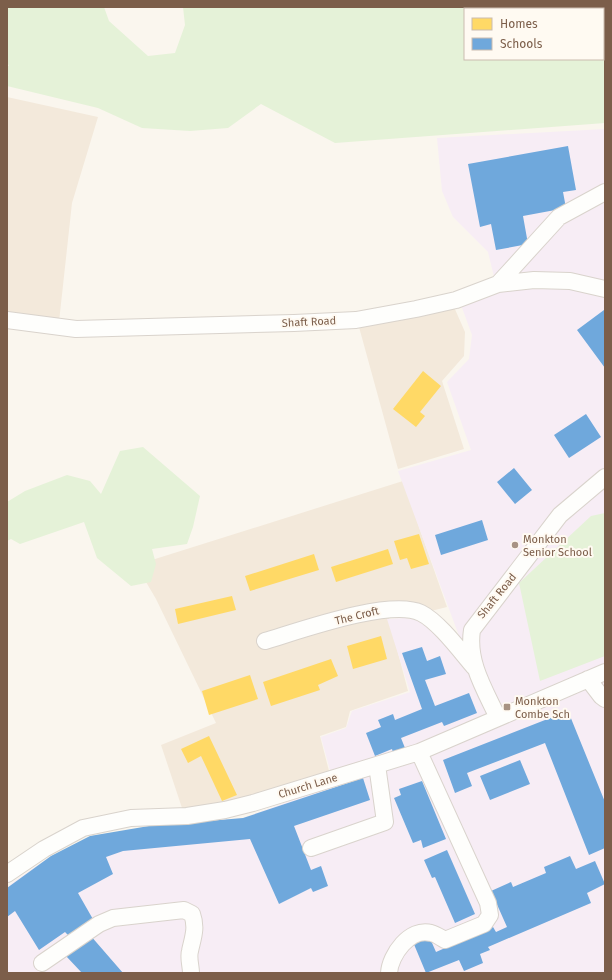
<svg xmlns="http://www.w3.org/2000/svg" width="612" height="980" font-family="'Fira Sans',sans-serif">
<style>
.residential{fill:#f3e9db}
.education{fill:#f7edf5}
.green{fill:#e5f2d8;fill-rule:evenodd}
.homes{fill:#ffd966}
.schools{fill:#6fa8dc}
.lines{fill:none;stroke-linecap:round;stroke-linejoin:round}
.minor-casing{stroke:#d9d3cc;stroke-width:18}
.minor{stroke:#fefefc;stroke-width:16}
.poi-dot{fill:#a89383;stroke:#fffaf2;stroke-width:1.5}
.labels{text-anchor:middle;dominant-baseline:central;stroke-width:4;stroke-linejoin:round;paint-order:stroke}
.street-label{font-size:11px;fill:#7c5e4a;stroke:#fffaf2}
.poi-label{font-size:11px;fill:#7c5e4a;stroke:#fffaf2;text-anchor:start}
</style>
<rect width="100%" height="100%" fill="#faf6ee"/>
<path class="residential" d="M7,97L98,117L72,203L59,322L7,315Z
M454,307L465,332L464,356L442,381L464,449L398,469L359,327Z
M403,481L447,607L431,611L385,603L408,691L350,711L346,727L320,736L329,771L245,800L183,811L161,745L216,723L156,599L136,565Z"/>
<path class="education" d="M605,129V973H10L7,971V888L12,883L51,856L149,826L243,818L334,785L321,737L346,728L352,711L410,692L387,619L405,618L423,621L462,644L398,471L471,450L447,382L469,359L472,335L461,305L497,289L488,252L453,217L442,191L437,138Z"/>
<path class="green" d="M7,7H104L109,21L148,56L175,53L185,25L183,7H605V123L335,143L261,104L228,128L190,131L142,128L98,108L7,86V66H9L7,62ZM465,9H603V59H465Z
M143,447L200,496L193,527L187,544L152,549L156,564L151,582L131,586L97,558L84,522L20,544L11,539L7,541V502L25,491L67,475L90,481L101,494L120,451Z
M605,513V656L540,681L519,583L591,516Z"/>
<path class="homes" d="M423,371L441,386L420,412L425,416L416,427L393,409Z
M419,534L429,564L411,569L407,558L400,560L394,541Z
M388,549L393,564L336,582L331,567Z
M314,554L319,570L250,591L245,576Z
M232,596L236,610L178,624L175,609Z
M381,636L387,659L353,669L347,646Z
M331,659L338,676L318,685L320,690L271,706L263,682Z
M250,675L258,699L209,715L202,691Z
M209,736L237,795L222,801L201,756L188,763L181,749Z"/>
<path class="schools" d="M568,146L576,190L563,192L566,208L523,216L528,244L496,250L491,224L480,227L468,164Z
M604,310L605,312V368L577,330Z
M586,414L601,437L569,458L554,435Z
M514,468L532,490L515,504L497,482Z
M482,520L488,540L441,555L435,535Z
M422,647L427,661L440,656L446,674L425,680L435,706L469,693L477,713L444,726L442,722L401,738L405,748L393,753L392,749L375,756L366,733L381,727L378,720L393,714L395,720L422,709L402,653Z
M568,711L605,802V848L589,855L545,743L467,773L472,786L455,793L443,760Z
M520,760L530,784L490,800L480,776Z
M363,778L370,800L294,826L311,870L321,866L328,886L313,892L311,888L279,904L250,839L123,851L106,857L113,874L78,893L94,921L71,938L65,932L39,950L15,911L7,917V888L51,856L90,836L149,826L243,818Z
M422,781L446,839L423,848L421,840L413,843L394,798L401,795L399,789Z
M447,850L475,914L455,923L435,877L432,878L424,860Z
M570,856L576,869L595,861L605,884L587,893L591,903L488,947L490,950L480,954L483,963L464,971L459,960L426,973L413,942L429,936L436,952L493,927L496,932L507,927L491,891L511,882L513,887L546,873L544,867Z
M90,935L123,973H82L66,956Z"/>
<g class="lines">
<defs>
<path id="minor" d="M498,284L559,217L605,192
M7,320L76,329L294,323L356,320L416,309L456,300L498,284L534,280L570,281L605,289
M265,641C299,631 390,598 421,613C439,622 461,652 474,667
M588,679L601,696L605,699
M498,718C485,690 467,662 472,630L560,515L605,477
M311,848L385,822L377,765
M7,874L44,849L83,828L131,818L187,816L225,810L253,803L419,752L605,672
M42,963L99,924L113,918L184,910L192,914C197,928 193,937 190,951C188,958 191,966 191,973
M389,973C390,955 410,927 431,933C436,934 441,938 445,940L484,924L490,915L488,903L419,752"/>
</defs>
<use href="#minor" class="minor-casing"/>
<use href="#minor" class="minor"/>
</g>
<g class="poi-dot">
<circle cx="515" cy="545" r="4"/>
<rect x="503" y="703" width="8" height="8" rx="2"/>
</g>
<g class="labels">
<g class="street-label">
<text transform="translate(309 322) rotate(-3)">Shaft Road</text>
<text transform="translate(497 596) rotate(-51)">Shaft Road</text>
<text transform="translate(357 616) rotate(-14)">The Croft</text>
<text transform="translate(308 786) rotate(-17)">Church Lane</text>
</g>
<g class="poi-label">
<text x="523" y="539">Monkton<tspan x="523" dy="13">Senior School</tspan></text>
<text x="515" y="701">Monkton<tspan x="515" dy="13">Combe Sch</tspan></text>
</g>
</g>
<rect width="612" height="980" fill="none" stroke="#7c5e4a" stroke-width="16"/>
<rect x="464" y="8" width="140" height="52" fill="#fffaf2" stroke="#cbbcaf"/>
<rect x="472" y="18" width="20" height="12" fill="#ffd966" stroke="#cbbcaf"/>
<text x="500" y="28" font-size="12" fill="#7c5e4a">Homes</text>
<rect x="472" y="38" width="20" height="12" fill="#6fa8dc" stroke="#cbbcaf"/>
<text x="500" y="48" font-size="12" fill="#7c5e4a">Schools</text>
</svg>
